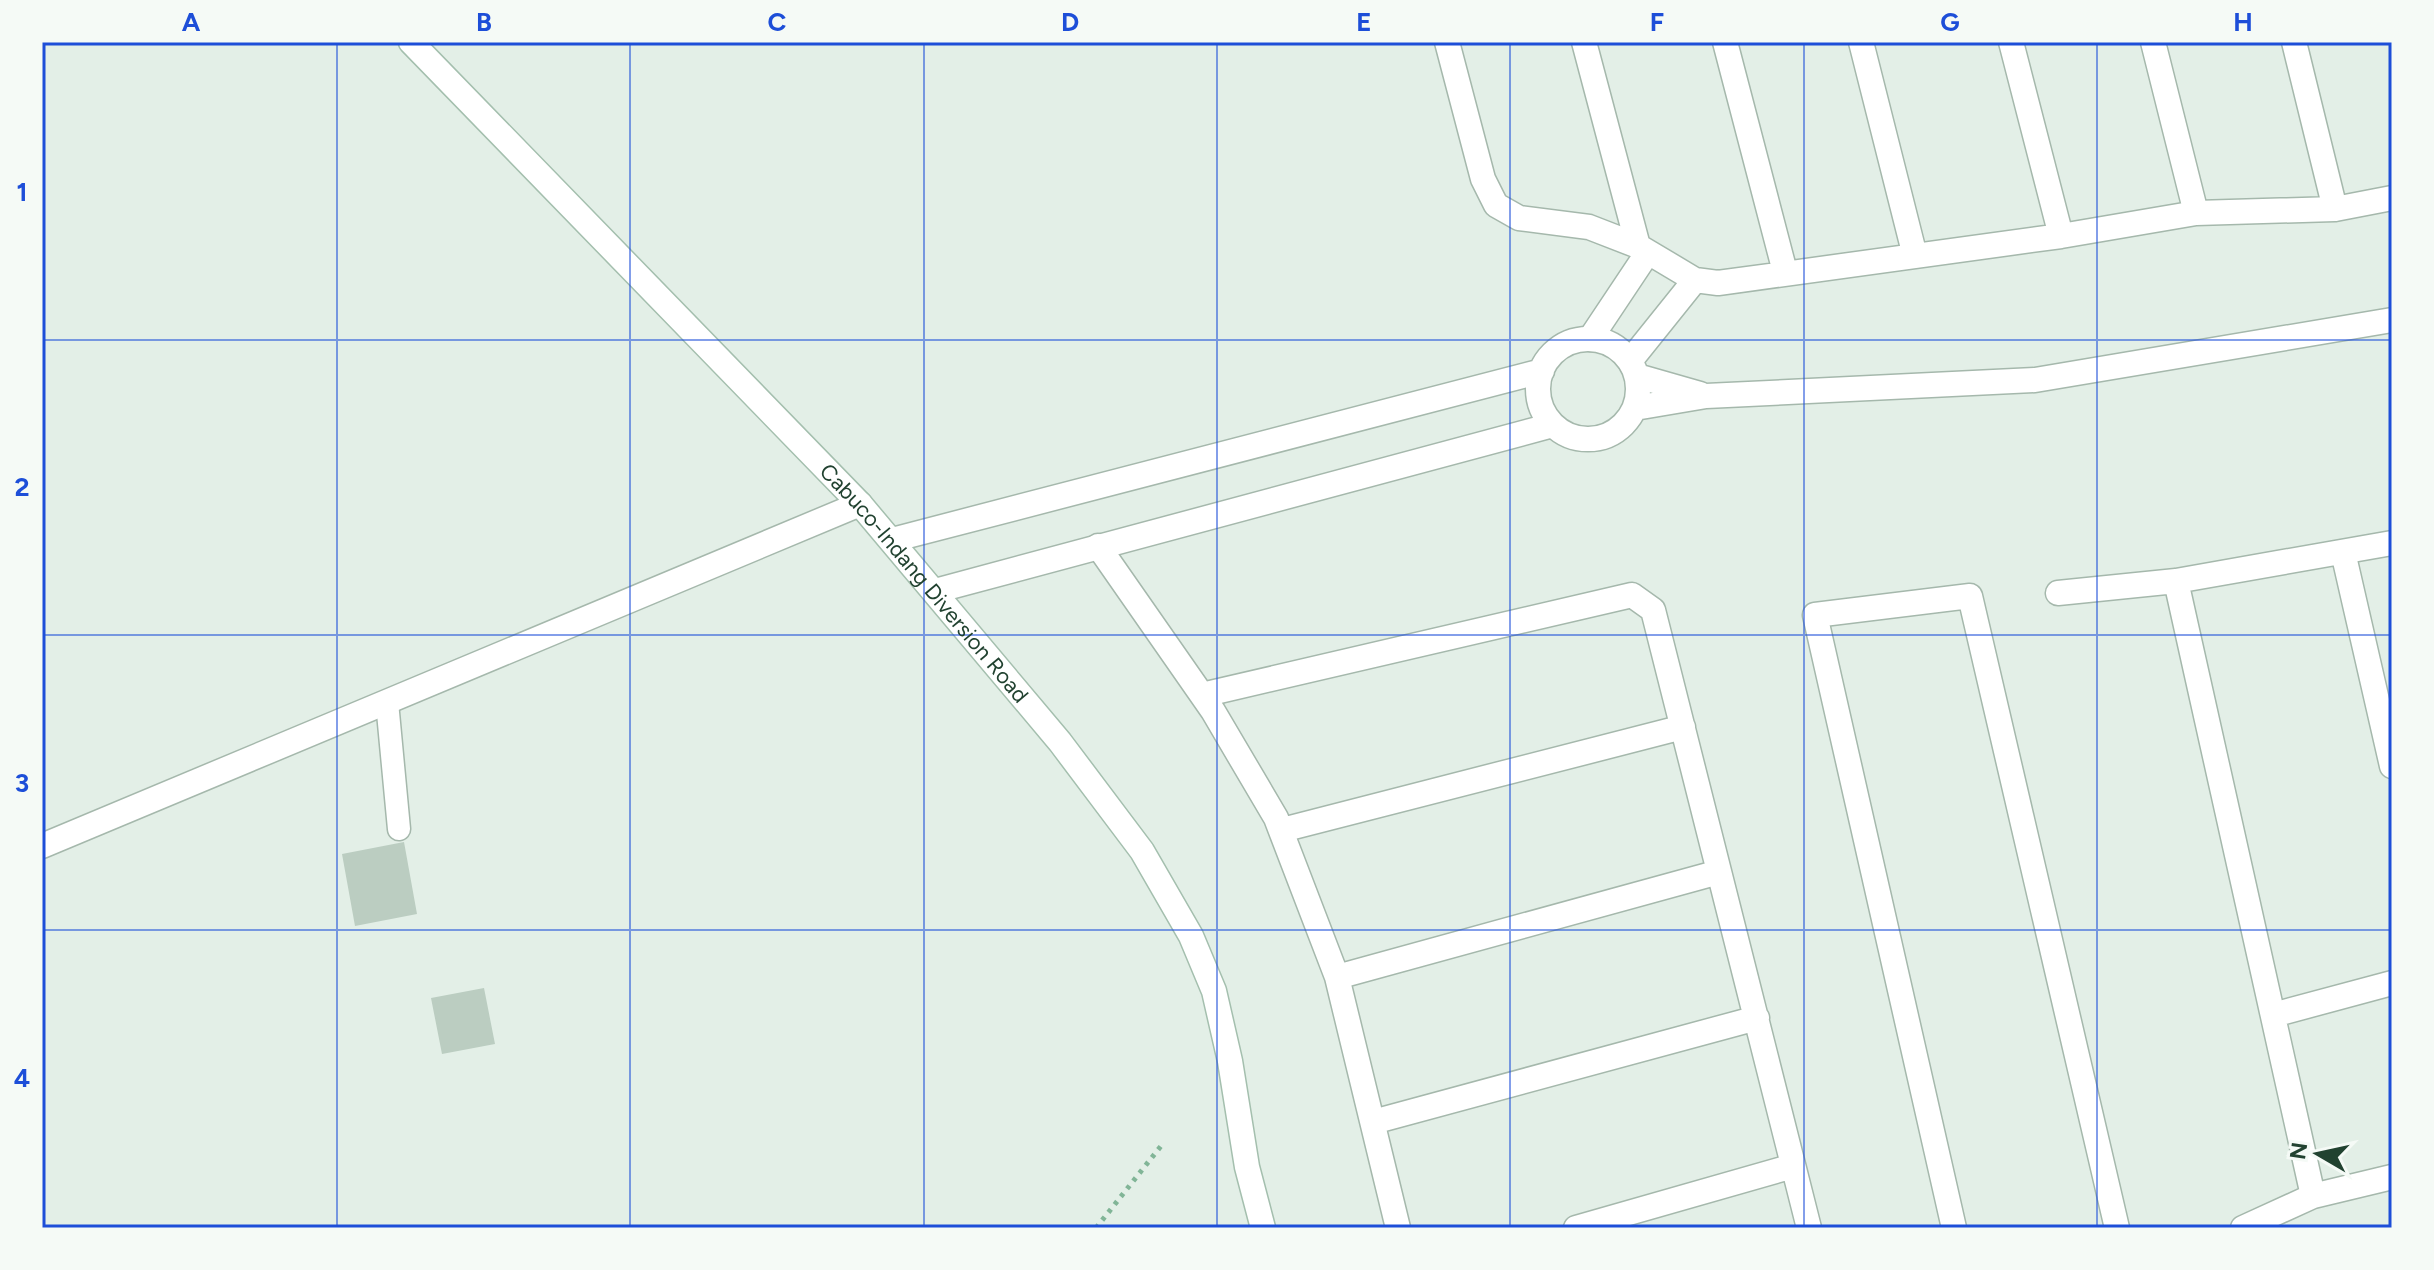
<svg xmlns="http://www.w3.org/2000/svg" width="2434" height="1270" font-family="Figtree,sans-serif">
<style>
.building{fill:#bbcdc1}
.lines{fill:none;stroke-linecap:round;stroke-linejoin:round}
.service-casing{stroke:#a5b8ac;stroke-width:25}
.minor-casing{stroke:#a5b8ac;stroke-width:27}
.tertiary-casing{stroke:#a5b8ac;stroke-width:27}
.secondary-casing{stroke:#a4bfae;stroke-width:27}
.path{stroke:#81b597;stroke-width:5;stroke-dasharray:4 6;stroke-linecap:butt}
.service{stroke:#fff;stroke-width:22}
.minor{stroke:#fff;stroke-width:24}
.tertiary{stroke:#fff;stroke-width:24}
.secondary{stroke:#fff;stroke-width:24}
.grid{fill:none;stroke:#1d4ed8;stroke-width:2;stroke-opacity:0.55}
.labels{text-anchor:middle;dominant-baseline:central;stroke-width:8;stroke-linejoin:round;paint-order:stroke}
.street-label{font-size:22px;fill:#214230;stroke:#f5faf6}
.neatline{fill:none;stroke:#1d4ed8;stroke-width:3}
.grid-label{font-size:26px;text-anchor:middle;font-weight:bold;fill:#1d4ed8}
</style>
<rect width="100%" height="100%" fill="#e3efe7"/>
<path class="building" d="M404,842L417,914L355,926L342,854Z
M484,988L495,1044L442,1054L431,998Z"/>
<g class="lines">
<defs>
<path id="service" d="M387,702L399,829"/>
<path id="minor" d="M1447,42L1483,179L1496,205L1519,218L1589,227L1638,246L1695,280L1718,283L2061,236L2196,213L2335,209L2392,198
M1584,42L1638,246
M1725,42L1785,272
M1861,42L1915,256
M2011,42L2061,236
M2153,42L2196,213
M2294,42L2335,209
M1590,339L1648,252
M1630,361L1695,280
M1098,546L1213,711L1276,818L1337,977L1398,1228
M2343,552L2392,766
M2176,581L2313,1196
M2058,593L2176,581L2392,543
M1202,695L1632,595L1653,610L1809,1228
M1282,830L1683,727
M42,846L860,504
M1337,977L1719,872
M2273,1015L2392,983
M1373,1122L1757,1018
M1576,1228L1793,1166
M1954,1228L1815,615L1970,596L2117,1228
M2243,1228L2313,1196L2392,1177"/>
<path id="tertiary" d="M1538 389a50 50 0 1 1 100 0a50 50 0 1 1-100 0Z
M1637,376L1700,394
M1635,408L1706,396L2035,380L2392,320
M892,540L1542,371
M935,591L1553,425"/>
<g id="secondary">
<path id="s1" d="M411,42L860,504L1060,742L1142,851L1191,936L1214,991L1230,1061L1247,1167L1263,1228"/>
</g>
</defs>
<use href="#service" class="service-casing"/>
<use href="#minor" class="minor-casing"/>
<use href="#tertiary" class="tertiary-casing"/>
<use href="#secondary" class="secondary-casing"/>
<path class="path" d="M1096,1228L1161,1146"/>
<use href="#service" class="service"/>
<use href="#minor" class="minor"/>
<use href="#tertiary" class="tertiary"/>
<use href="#secondary" class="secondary"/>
</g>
<path class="grid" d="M337,42V1228M630,42V1228M924,42V1228M1217,42V1228M1510,42V1228M1804,42V1228M2097,42V1228M42,340H2392M42,635H2392M42,930H2392"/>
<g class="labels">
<g class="street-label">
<text stroke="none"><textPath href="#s1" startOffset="746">Cabuco-Indang Diversion Road</textPath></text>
</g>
</g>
<rect width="2434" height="1270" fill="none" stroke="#f5faf6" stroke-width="88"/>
<g transform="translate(2318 1154) rotate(279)" stroke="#f5faf6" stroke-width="6" paint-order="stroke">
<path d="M0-6L14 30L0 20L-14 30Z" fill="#214230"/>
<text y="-12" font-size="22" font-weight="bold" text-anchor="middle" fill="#214230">N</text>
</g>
<rect x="44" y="44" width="2346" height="1182" class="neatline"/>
<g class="grid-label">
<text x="191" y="31">A</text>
<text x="484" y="31">B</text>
<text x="777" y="31">C</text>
<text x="1070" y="31">D</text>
<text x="1364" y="31">E</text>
<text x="1657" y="31">F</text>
<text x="1950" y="31">G</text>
<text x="2243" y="31">H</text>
<text x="22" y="201">1</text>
<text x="22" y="496">2</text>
<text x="22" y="792">3</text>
<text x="22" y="1087">4</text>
</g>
</svg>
